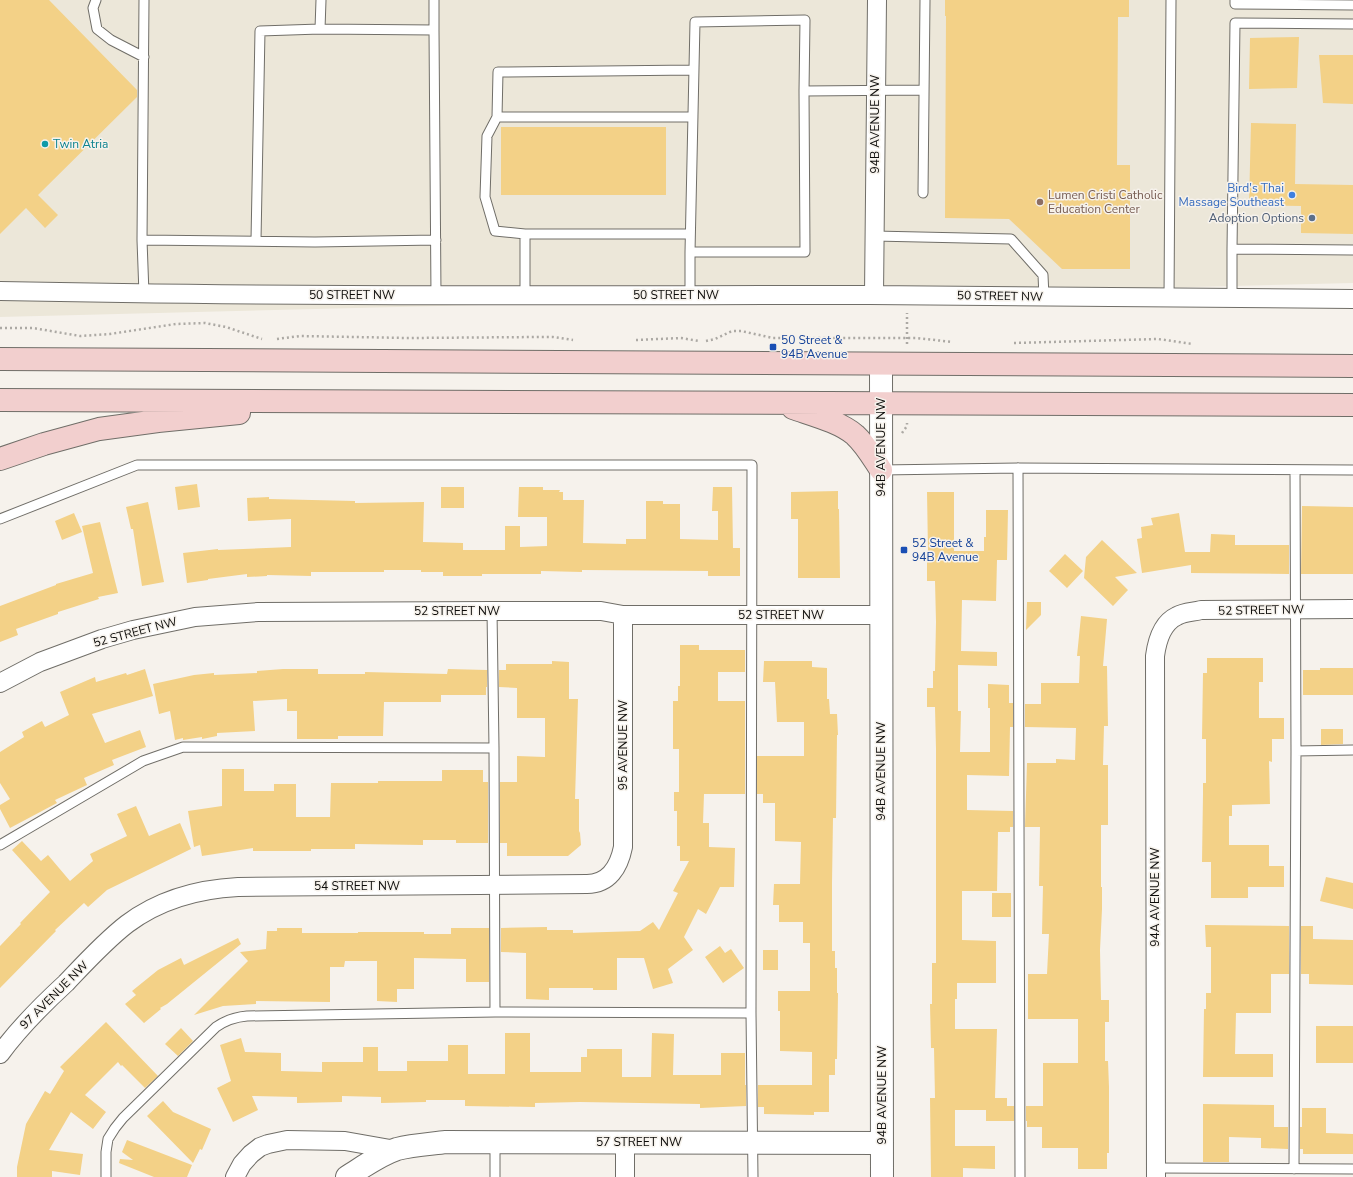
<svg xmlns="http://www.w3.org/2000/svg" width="1353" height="1177" font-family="'Nunito Sans',sans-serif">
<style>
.built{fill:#ece7d9}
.building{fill:#f3d187}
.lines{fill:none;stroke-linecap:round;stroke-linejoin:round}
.service-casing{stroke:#706e68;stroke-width:11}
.minor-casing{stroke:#706e68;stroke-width:20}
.tertiary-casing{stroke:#706e68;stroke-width:24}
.secondary-casing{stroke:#706e68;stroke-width:24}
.path{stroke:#aca9a4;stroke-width:2.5;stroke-dasharray:2 3;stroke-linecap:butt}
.service{stroke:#fff;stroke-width:9}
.minor{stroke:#fff;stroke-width:18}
.tertiary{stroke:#fff;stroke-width:22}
.secondary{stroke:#f2cfce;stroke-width:22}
.culture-dot{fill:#0f9aa8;stroke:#f6f2ec;stroke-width:1.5}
.shop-dot{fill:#3f7fe0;stroke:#f6f2ec;stroke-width:1.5}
.education-dot{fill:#8d6e63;stroke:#f6f2ec;stroke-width:1.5}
.service-dot{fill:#5c6f8a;stroke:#f6f2ec;stroke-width:1.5}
.transit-dot{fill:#1a4fb4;stroke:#f6f2ec;stroke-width:1.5}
.labels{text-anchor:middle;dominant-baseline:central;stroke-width:3;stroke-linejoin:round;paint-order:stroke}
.street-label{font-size:12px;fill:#0d0c0a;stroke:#f6f2ec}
.culture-label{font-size:12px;fill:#0d838f;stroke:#f6f2ec;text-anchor:start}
.shop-label{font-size:12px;fill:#366cbe;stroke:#f6f2ec;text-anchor:end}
.education-label{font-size:12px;fill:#785e54;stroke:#f6f2ec;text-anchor:start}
.service-label{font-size:12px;fill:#4e5e75;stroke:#f6f2ec;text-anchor:end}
.transit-label{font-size:12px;fill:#164399;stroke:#f6f2ec;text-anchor:start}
</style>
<rect width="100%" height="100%" fill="#f6f2ec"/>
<path class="built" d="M0,0H1353V283L0,317Z"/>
<path class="building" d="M0,0H49L137,90V97L38,195L58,215L45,228L26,208L0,234Z
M945,0H1129V17H1118L1117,165H1130V269H1062L1009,219L945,218L946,16H945Z
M1299,37L1297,88L1249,89L1250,38Z
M1319,55H1353V104L1323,103Z
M1251,123L1296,124L1295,184L1353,185V234L1301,233V206L1249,205Z
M501,127H666V195H501Z
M197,484L200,507L178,510L175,487Z
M441,487H464V508H441Z
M519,487H543V490H560L559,492H563V500H584L583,543L626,544V539H646V501H663V504H680V539L718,540V511H712L713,487H732L733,548H740V576H708V571L582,570V572L541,571V574H482V576H443V572H421V570H384V572H311V576L267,575V576L247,577V574L208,579V580L187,583L183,553L218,549V550L291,547V519L248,521L247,498L269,497V499L355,501V503L424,502L423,542L463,543V550H505V526H520V547L547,546V517H518Z
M838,491V509H839L840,578H798V519H791V492Z
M927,492H954V551H984V537H986V510H1008L1007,560H997L996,601L962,600L961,651L997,652V666L958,665V711H961L960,752H990V708H988V684L1009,685V703H1013V727H1010L1009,776L967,775V810L1013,811V827H1010V832H998L997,891H962V940L996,941V983H957V999H955V1029H997L995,1098H1007V1106H1014V1121H986V1110H955V1146H995V1169L963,1168V1177H931L930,1098H935L934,1048H931L930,1004H932V963H936V749L935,707H927V688H933V671H935L936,622L935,581H927V551H928Z
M148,502L164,582L142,586L133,529H131L126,507Z
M1302,506L1353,507V574H1301Z
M74,513L82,532L62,540L55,521Z
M1179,513L1185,552H1210L1211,534L1235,535V545H1289V574L1191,573V565L1142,573L1137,539L1142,538L1141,527L1153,525L1151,518Z
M100,522L118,593L98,597L99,599L58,612V614L16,629L18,635L0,642V606L56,585V584L93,573L82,526Z
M1102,540L1137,573L1115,577L1128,590L1113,606L1084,578L1086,557Z
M1065,554L1083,571L1067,588L1049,571Z
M1027,602H1041V615L1026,630Z
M1081,616L1107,619L1103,666H1107L1108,726H1104L1103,765H1108V825H1101V887H1102V909L1100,950L1101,1000H1109V1022H1105V1061H1108L1109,1087V1153H1107V1169H1078V1148H1042V1127H1027V1121H1026V1106H1043V1063H1078V1019H1028V974H1047L1049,934H1042L1043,886H1039L1040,827H1025L1027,763H1056V759L1075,760L1076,728L1025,727V704H1041V683H1079L1080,656H1077Z
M680,645H699V650H745V672H718V701H745V794H704L703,823H709V847L735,848L734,887H720L706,914L698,909L684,937L693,950L668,969L673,983L653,989L644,958H617V990H593V988H549V1000L526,999V953L501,952V928L547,927V930H573V933L640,931L653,922L659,930L678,893L673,891L689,861H680V846H677V811H674V792H679V749H673V701H678V686H680Z
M1207,658H1263V682H1259V718H1284V739H1272V762L1269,761L1270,804L1232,805V816H1229V845H1269V866H1284V887H1248V898H1211V862H1202L1203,794V783H1206V739H1202L1203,673H1207Z
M552,661L569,662V699H578L575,799H579V831L580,833L581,845L568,856H507V843H500V782H517V756L545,757V718H517V688L499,687V670H506V664H552Z
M764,661H812V667L827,668V699H829L830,714H837L838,735H837L836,818H833L832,883V951H835V968H837V993H838L837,1059H835V1075H829V1112H814V1115L764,1114V1107H758V1085H812V1052L780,1051V1011H778V991H810V943H803V922H779V905H773L774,884H800L801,842L775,841V803H763V794H757V756H804V722H777L775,682H763Z
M1320,668H1353V695H1303V670H1320Z
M145,669L153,696L92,714L105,743L140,730L146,747L112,760L114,765L84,778L87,785L55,800L57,803L10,828L0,809V805L10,799L0,783V752L24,737L22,732L42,721L45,727L69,715L60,692L95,677L96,682L126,673L127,675Z
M283,669H318V674H365V672L447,674L448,669L487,670V687H486V695H441V702H384L383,736H338V739H297V711H287V699L253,701L255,731L217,733V736L202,739V737L183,740V738L175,740L170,711L159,714L153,684L194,675L214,673V675L257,673V671Z
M1321,729H1343V744L1321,745Z
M222,769H244V791H274V784H296V817H330L331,783H378V781H442V770H483V782H488V843H456V840H423V845L355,844V849H311V851H253V848L202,856L200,845L194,847L188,811L222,806Z
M136,806L149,836L180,823L191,849L107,890L88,907L84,903L55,930L56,931L0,988V946L21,924L20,923L50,892L12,850L22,841L41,861L48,855L70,881L93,861L90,854L127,836L117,814Z
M1326,877L1353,883V909L1320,901Z
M992,893H1011V917H992Z
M1205,925L1289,926V974H1271V1013H1236L1235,1054H1273V1077H1203L1204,1009H1206V993H1211V947H1206Z
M1301,926H1313V939L1353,940V985L1309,984V974H1301Z
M277,928H302V933H358V932H424V934H451V928H489V982H466V959L414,958V989H397V1002L377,1001V961H345L344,967H330V1002L256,1001V1004L223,1006L194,1015L248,961L240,952L266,949L267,931H277Z
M238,938L241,944L167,1004L160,1008L161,1009L144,1023L125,1004L136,995L132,991L158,970L181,958L184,965Z
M720,946L725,953L731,949L744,968L723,983L705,957Z
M763,950H778V970H763Z
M106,1022L158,1076L145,1088L122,1065L121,1066L118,1062L85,1095L106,1112L93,1129L71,1112L49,1150L83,1154L80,1175L52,1171V1177H17V1167L26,1124L45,1091L50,1094L64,1071L60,1067Z
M1316,1026H1353V1063H1316Z
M181,1028L193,1041L178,1056L165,1044Z
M505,1033H530V1072H581V1057H587V1049H622V1077H651L652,1033L674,1034L673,1075H721V1053H745V1085H746V1106L700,1108V1104L580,1102L535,1103V1107L465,1106V1100H426V1102L381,1103V1097L342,1096V1102L297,1103V1097L252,1096L258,1110L233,1122L217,1088L231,1081L220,1045L241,1038L245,1052L281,1053V1071L322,1072V1062H363V1047H378V1071H407V1061H448V1045H468V1074H505Z
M163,1101L173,1112L211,1129L202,1150L200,1149L193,1163L147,1116Z
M1203,1104L1274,1105V1127H1288V1149L1261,1148V1138L1229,1137V1162H1203Z
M1302,1108H1326V1133L1353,1134V1154H1303V1149H1300V1127H1302Z
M127,1140L192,1165L187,1177H154L119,1163L120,1159L133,1160L122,1152Z"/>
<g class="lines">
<defs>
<path id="service" d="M96,0L93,8L97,29L111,40L144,57
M1235,0V4L1353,5
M1353,24L1235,23L1232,249L1353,250
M320,29L321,0
M434,30V0
M804,91L805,20L695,22L690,252H805L804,91L924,90
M497,117L498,72L694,70
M923,193L925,0
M525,234V295
M690,234H525L495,231L485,197L487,136L497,117H693
M874,236L1011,239L1043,275L1044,297
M142,240L315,242L436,240
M256,240L260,31L320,29L434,30L436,296
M690,252V295
M144,294L142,240L144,0
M1169,299L1171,0
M1232,299V249
M1018,468L1020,1177
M881,470L1018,468L1353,470
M0,519L137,465H752L751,1013L753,1177
M492,611L494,748L495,1012
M1296,751L1353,750
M0,845L143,761L183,747L494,748
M495,1142V1177
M1156,1168L1353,1169
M1294,1169L1296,751L1295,470
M106,1177V1152L108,1139L115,1128L123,1118L216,1027C226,1020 235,1017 247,1016L495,1012L751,1013"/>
<path id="minor" d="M0,291C290,297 580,295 870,295C1031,295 1192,299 1353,299
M874,295L877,0
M0,683L40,662L102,639L133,630L195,617L258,612L492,611H601L623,615H880
M0,1054C19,1028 42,1005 66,983C85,963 105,941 127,924C159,900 199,889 238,887L587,884C609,884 619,867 623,847V615
M625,1143V1177
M235,1177L242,1164L251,1154L260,1147L268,1144L287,1140L345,1141L396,1150
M1156,1177L1155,656C1157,641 1162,623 1177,616C1184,612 1194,612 1201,610L1353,609"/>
<path id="tertiary" d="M881,364L882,1177
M347,1177C363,1167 379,1155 397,1149C412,1145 430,1144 446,1142L882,1143"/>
<path id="secondary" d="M0,359L1353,366
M0,400L1353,405
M793,408C813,415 840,422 855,435C866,445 873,458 881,470
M0,459L44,444L99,429L158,421L239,413"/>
</defs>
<use href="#service" class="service-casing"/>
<use href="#minor" class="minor-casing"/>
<use href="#tertiary" class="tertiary-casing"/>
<use href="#secondary" class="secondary-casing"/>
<path class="path" d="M0,328H33L80,336L110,334L176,324L205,323L226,327L262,339
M277,339L300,336L408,338L539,337H553L573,340
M636,340L681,338L699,341
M706,341L715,339L732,331H741L773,338H916L953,342
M1014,343L1158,339L1193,344
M907,344V313
M902,433L907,426V423"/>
<use href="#service" class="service"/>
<use href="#minor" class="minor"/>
<use href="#tertiary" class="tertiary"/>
<use href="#secondary" class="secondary"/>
</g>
<circle class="culture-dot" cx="45" cy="144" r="4"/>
<circle class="shop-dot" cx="1292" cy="195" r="4"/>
<circle class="education-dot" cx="1040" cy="202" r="4"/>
<circle class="service-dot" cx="1312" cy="218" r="4"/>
<g class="transit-dot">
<rect x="769" y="343" width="8" height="8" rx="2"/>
<rect x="900" y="546" width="8" height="8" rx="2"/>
</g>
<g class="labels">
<g class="street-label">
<text transform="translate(875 124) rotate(-90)">94B AVENUE NW</text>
<text x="352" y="295">50 STREET NW</text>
<text x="676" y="295">50 STREET NW</text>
<text transform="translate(1000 296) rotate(1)">50 STREET NW</text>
<text transform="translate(881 447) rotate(-90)">94B AVENUE NW</text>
<text transform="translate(1261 610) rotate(-1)">52 STREET NW</text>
<text x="457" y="611">52 STREET NW</text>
<text x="781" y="615">52 STREET NW</text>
<text transform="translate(135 632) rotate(-15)">52 STREET NW</text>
<text transform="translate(623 745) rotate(-90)">95 AVENUE NW</text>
<text transform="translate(881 771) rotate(-90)">94B AVENUE NW</text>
<text x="357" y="886">54 STREET NW</text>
<text transform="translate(1155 897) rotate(-90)">94A AVENUE NW</text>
<text transform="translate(54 995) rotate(-45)">97 AVENUE NW</text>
<text transform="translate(882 1095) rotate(-90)">94B AVENUE NW</text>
<text x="639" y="1142">57 STREET NW</text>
</g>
<g class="culture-label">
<text x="53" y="144">Twin Atria</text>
</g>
<g class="shop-label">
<text x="1284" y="188">Bird's Thai<tspan x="1284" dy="14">Massage Southeast</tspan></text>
</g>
<g class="education-label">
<text x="1048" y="195">Lumen Cristi Catholic<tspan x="1048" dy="14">Education Center</tspan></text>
</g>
<g class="service-label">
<text x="1304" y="218">Adoption Options</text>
</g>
<g class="transit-label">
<text x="781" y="340">50 Street &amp;<tspan x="781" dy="14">94B Avenue</tspan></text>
<text x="912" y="543">52 Street &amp;<tspan x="912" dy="14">94B Avenue</tspan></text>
</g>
</g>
</svg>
